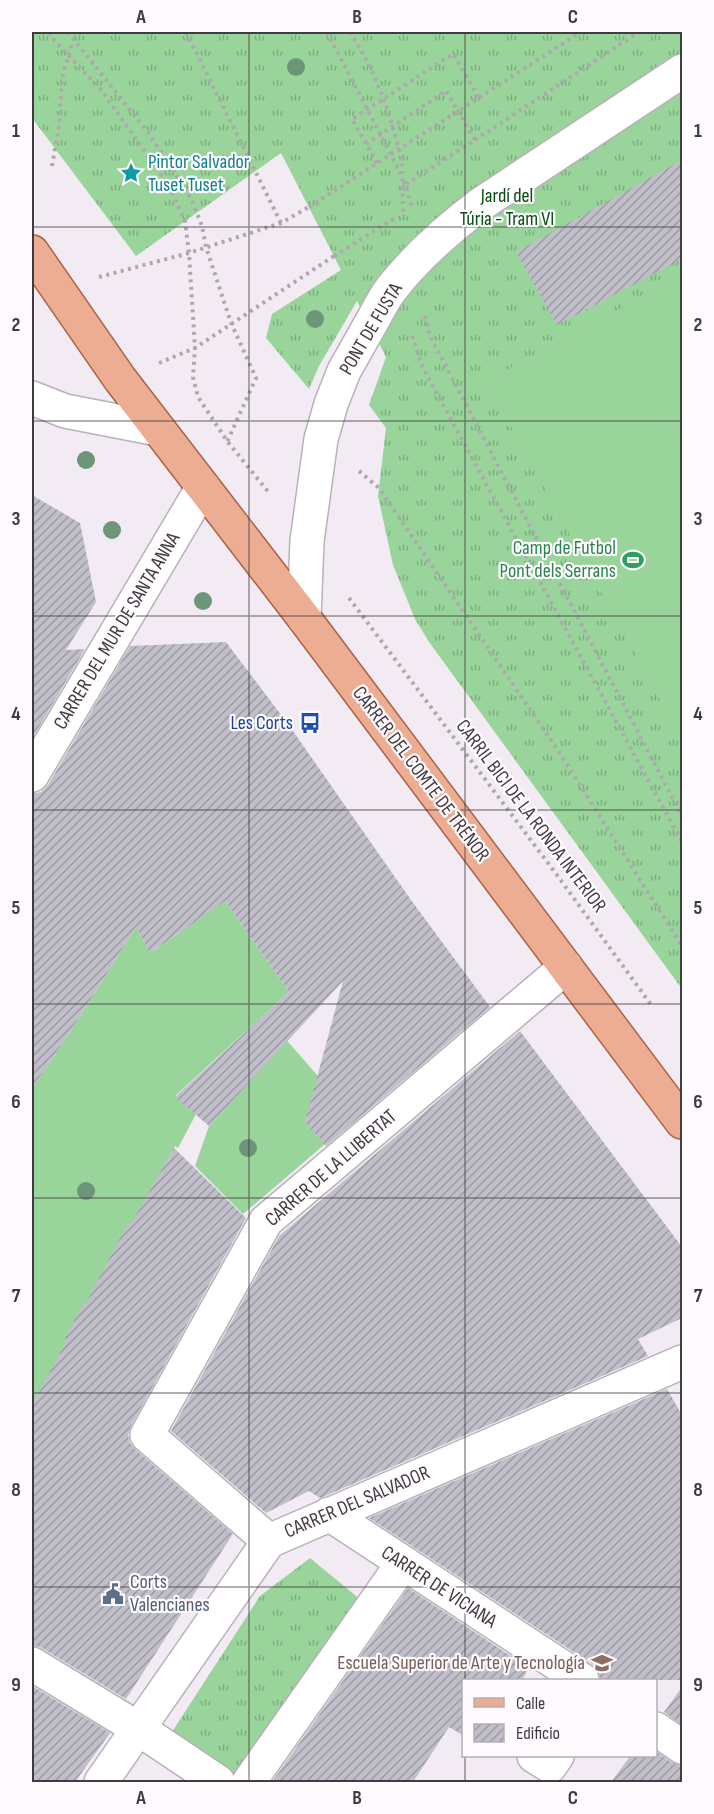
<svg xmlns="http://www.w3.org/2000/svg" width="714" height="1814" font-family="'Sofia Sans Condensed',sans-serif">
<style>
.grass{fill:url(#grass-tufts)}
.garden{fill:#99d49a}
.building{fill:url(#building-hatch)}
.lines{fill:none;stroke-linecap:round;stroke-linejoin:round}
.pedestrian-casing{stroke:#b9b1ba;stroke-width:36}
.minor-casing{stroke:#b9b1ba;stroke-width:36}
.secondary-casing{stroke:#b9b1ba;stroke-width:36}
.primary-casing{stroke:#a86246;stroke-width:36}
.path{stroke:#aea7ae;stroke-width:4;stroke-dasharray:3 4.5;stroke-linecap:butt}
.pedestrian{stroke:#fff;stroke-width:33}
.minor{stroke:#fff;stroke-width:33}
.secondary{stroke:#fff;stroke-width:33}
.primary{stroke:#edad92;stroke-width:33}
.secondary-bridge-casing{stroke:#b9b1ba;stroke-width:36;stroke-linecap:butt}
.path-bridge{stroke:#aea7ae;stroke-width:4;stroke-dasharray:3 4.5;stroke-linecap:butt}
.secondary-bridge{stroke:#fff;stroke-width:33}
.tree{fill:#6e9577}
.grid{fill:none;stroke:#3f3b3f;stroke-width:1.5;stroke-opacity:0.55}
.labels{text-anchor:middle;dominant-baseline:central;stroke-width:4.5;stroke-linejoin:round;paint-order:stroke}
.culture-label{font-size:20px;fill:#0d838f;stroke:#fefafe;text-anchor:start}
.park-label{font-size:20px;fill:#014f10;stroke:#fefafe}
.street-label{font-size:20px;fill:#3f3b3f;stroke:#fefafe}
.leisure-label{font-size:20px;fill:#27864d;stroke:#fefafe;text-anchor:end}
.transit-label{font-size:20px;fill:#164399;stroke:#fefafe;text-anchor:end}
.service-label{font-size:20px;fill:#4e5e75;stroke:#fefafe;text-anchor:start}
.education-label{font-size:20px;fill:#785e54;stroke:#fefafe;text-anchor:end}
.neatline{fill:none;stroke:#3f3b3f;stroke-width:2}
.grid-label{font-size:20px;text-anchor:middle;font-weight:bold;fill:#3f3b3f}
</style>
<defs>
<pattern id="grass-tufts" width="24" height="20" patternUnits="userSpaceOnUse" patternTransform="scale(1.5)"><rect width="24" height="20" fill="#99d49a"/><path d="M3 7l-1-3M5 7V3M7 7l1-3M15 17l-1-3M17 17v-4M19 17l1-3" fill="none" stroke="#7ead7f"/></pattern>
<pattern id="building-hatch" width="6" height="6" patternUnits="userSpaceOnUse" patternTransform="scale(1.5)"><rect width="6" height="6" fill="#c0bec9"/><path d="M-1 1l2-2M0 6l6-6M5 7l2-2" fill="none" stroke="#9d9ca5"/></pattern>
</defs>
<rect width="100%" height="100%" fill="#f3ebf4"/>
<path class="grass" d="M32,32H682V989L429,642L415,619L393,565L378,496L386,428L369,405L386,357L357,301L319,366L309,389L266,338L272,314L341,270L281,153L136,256L32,118Z
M310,1558L361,1600L237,1778L168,1738L260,1596Z"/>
<path class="garden" d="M682,275V740L486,381Z
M163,813L289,992L175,1096L196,1114L178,1148L175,1146L32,1405V1089L79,1018L136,927L150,953L182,931L177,921Z
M283,1036L331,1091V1139L243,1214L195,1166L209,1126L256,1075Z"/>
<path class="building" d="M682,160V259L557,325L516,252Z
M32,495L80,523L96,602L66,650L85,649L32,739Z
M226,642L288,724L411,900L490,1007L326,1146L305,1122L343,981L209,1126L175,1097L289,992L225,901L150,953L136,927L79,1018L32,1089V794L41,792L48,785L130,646Z
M520,1031L682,1247V1318L638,1339L648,1356L325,1496L320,1498L309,1491L266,1513L171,1431L279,1236Z
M174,1148L246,1218L131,1426L128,1435L130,1443L135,1449L233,1534L126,1699L42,1648L32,1645V1405L67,1340L65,1338L83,1304L85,1305L121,1236L130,1221L132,1222Z
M667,1389L682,1415V1680H602L600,1679L598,1671L592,1664L369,1518Z
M408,1588L529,1668L522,1680H464V1736L449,1727L413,1782H272Z
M32,1686L110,1733L75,1782H32Z
M682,1687V1725L664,1712Z
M656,1751L671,1762L682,1765V1782H611L631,1755H656Z"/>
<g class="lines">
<defs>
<path id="pedestrian" d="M32,775L203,487
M329,1514L582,1680
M269,1541L147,1435L266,1221L566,967
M32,1664L139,1729L218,1782
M656,1729L682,1747
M534,1756L550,1766L557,1756
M101,1782L269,1541L682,1362
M249,1782L403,1563"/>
<path id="minor" d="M32,398L65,411L158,429"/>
<path id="secondary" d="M304,618L307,541L321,439L331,404L344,371L370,325"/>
<path id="primary" d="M32,252L120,379L304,618L682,1122"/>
</defs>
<use href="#pedestrian" class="pedestrian-casing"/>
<use href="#minor" class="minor-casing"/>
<use href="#secondary" class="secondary-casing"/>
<use href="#primary" class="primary-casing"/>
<path class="path" d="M50,32L54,40L101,90L168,184L185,221L189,253L195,348L193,377L198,397L227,441L270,494
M68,32L150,135L191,198L202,226L206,247L231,323L256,378L227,442
M186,32L281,223
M327,32L401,174
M350,32L369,64L386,105L402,159L403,212
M475,140L639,32
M52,166L59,126L62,78L73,40
M404,181L412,206
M406,184L475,140L446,91
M99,277L189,253L281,223L309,207
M425,316L430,336L682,816
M412,336L423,368L682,842
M159,363L195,348L334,256
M359,471L379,488L559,752L682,946
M349,598L554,871L652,1006"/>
<use href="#pedestrian" class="pedestrian"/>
<use href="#minor" class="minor"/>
<use href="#secondary" class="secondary"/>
<use href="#primary" class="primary"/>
<defs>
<path id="secondary-bridge" d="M370,325C377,313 383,299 392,288C417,256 448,229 481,204L682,71"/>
</defs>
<use href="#secondary-bridge" class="secondary-bridge-casing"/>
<path class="path-bridge" d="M366,144L446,91
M377,163L352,119L453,54L479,98
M309,207L581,32
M334,256L398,216"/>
<use href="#secondary-bridge" class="secondary-bridge"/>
</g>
<g class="tree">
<circle cx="296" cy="67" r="9"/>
<circle cx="315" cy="319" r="9"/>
<circle cx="86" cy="460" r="9"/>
<circle cx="112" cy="530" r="9"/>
<circle cx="203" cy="601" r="9"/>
<circle cx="248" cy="1148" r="9"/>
<circle cx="86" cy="1191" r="9"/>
</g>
<path class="grid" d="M249,32V1782M465,32V1680M32,227H682M32,421H682M32,616H682M32,810H682M32,1004H682M32,1198H682M32,1393H682M32,1587H682M465,1756V1782"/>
<defs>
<symbol id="sight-bare" viewBox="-9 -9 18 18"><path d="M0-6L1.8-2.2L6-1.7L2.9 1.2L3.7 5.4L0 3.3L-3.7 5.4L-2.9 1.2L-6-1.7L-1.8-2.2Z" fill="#0f9aa8" stroke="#fefafe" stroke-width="2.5" paint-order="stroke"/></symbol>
<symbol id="stadium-bare" viewBox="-9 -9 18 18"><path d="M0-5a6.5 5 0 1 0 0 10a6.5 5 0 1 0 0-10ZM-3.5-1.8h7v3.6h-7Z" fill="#2e9e5b" stroke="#fefafe" stroke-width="2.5" paint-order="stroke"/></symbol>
<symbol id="bus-bare" viewBox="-9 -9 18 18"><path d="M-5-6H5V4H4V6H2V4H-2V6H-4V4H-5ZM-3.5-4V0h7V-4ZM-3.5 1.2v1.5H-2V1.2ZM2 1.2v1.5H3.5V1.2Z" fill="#1a4fb4" stroke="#fefafe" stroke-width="2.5" paint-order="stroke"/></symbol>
<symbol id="civic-bare" viewBox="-9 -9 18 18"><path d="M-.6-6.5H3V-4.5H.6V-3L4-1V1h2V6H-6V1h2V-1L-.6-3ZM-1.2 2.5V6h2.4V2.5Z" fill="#5c6f8a" stroke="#fefafe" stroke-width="2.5" paint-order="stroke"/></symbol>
<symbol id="university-bare" viewBox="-9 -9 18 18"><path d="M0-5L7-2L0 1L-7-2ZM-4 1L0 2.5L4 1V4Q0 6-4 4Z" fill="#8d6e63" stroke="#fefafe" stroke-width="2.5" paint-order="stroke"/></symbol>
</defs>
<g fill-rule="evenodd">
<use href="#sight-bare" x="116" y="158" width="30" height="30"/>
<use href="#stadium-bare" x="618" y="545" width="30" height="30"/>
<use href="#bus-bare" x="295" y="708" width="30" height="30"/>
<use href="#civic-bare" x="98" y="1579" width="30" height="30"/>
<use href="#university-bare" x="587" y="1648" width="30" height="30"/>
</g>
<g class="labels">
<g class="culture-label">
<text x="148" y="162">Pintor Salvador<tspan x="148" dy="23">Tuset Tuset</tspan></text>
</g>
<g class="park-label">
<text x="507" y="196">Jardí del<tspan x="507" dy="23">Túria - Tram VI</tspan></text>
</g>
<g class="street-label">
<text transform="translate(371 329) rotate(-59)">PONT DE FUSTA</text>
<text transform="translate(117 631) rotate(-59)">CARRER DEL MUR DE SANTA ANNA</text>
<text transform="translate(421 774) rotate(53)">CARRER DEL COMTE DE TRÉNOR</text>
<text transform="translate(531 816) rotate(53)">CARRIL BICI DE LA RONDA INTERIOR</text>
<text transform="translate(331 1168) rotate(-41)">CARRER DE LA LLIBERTAT</text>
<text transform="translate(357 1502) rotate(-23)">CARRER DEL SALVADOR</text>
<text transform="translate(439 1587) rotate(33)">CARRER DE VICIANA</text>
</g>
<g class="leisure-label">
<text x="616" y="548">Camp de Futbol<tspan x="616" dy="23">Pont dels Serrans</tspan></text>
</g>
<g class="transit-label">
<text x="293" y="723">Les Corts</text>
</g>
<g class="service-label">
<text x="130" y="1582">Corts<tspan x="130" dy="23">Valencianes</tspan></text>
</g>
<g class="education-label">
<text x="585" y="1663">Escuela Superior de Arte y Tecnología</text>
</g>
</g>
<rect width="714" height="1814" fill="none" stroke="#fefafe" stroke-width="66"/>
<rect x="462" y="1679" width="195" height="78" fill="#fefafe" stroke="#b2aeb2" stroke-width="1.5"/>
<rect x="474" y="1698" width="30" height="9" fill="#edad92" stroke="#b2aeb2" stroke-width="1.5"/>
<text x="516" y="1709" font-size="18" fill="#3f3b3f">Calle</text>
<rect x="474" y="1724" width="30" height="18" fill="url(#building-hatch)" stroke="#b2aeb2" stroke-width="1.5"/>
<text x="516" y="1739" font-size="18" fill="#3f3b3f">Edificio</text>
<rect x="33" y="33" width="648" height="1748" class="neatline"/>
<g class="grid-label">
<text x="141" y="23">A</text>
<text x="357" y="23">B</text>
<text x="573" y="23">C</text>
<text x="16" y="137">1</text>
<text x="698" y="137">1</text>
<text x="16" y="331">2</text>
<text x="698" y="331">2</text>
<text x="16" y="525">3</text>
<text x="698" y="525">3</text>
<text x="16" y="720">4</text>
<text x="698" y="720">4</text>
<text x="16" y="914">5</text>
<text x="698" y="914">5</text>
<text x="16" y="1108">6</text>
<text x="698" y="1108">6</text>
<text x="16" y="1302">7</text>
<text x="698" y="1302">7</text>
<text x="16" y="1496">8</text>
<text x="698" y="1496">8</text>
<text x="16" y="1691">9</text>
<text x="698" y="1691">9</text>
<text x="141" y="1804">A</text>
<text x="357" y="1804">B</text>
<text x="573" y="1804">C</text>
</g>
</svg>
